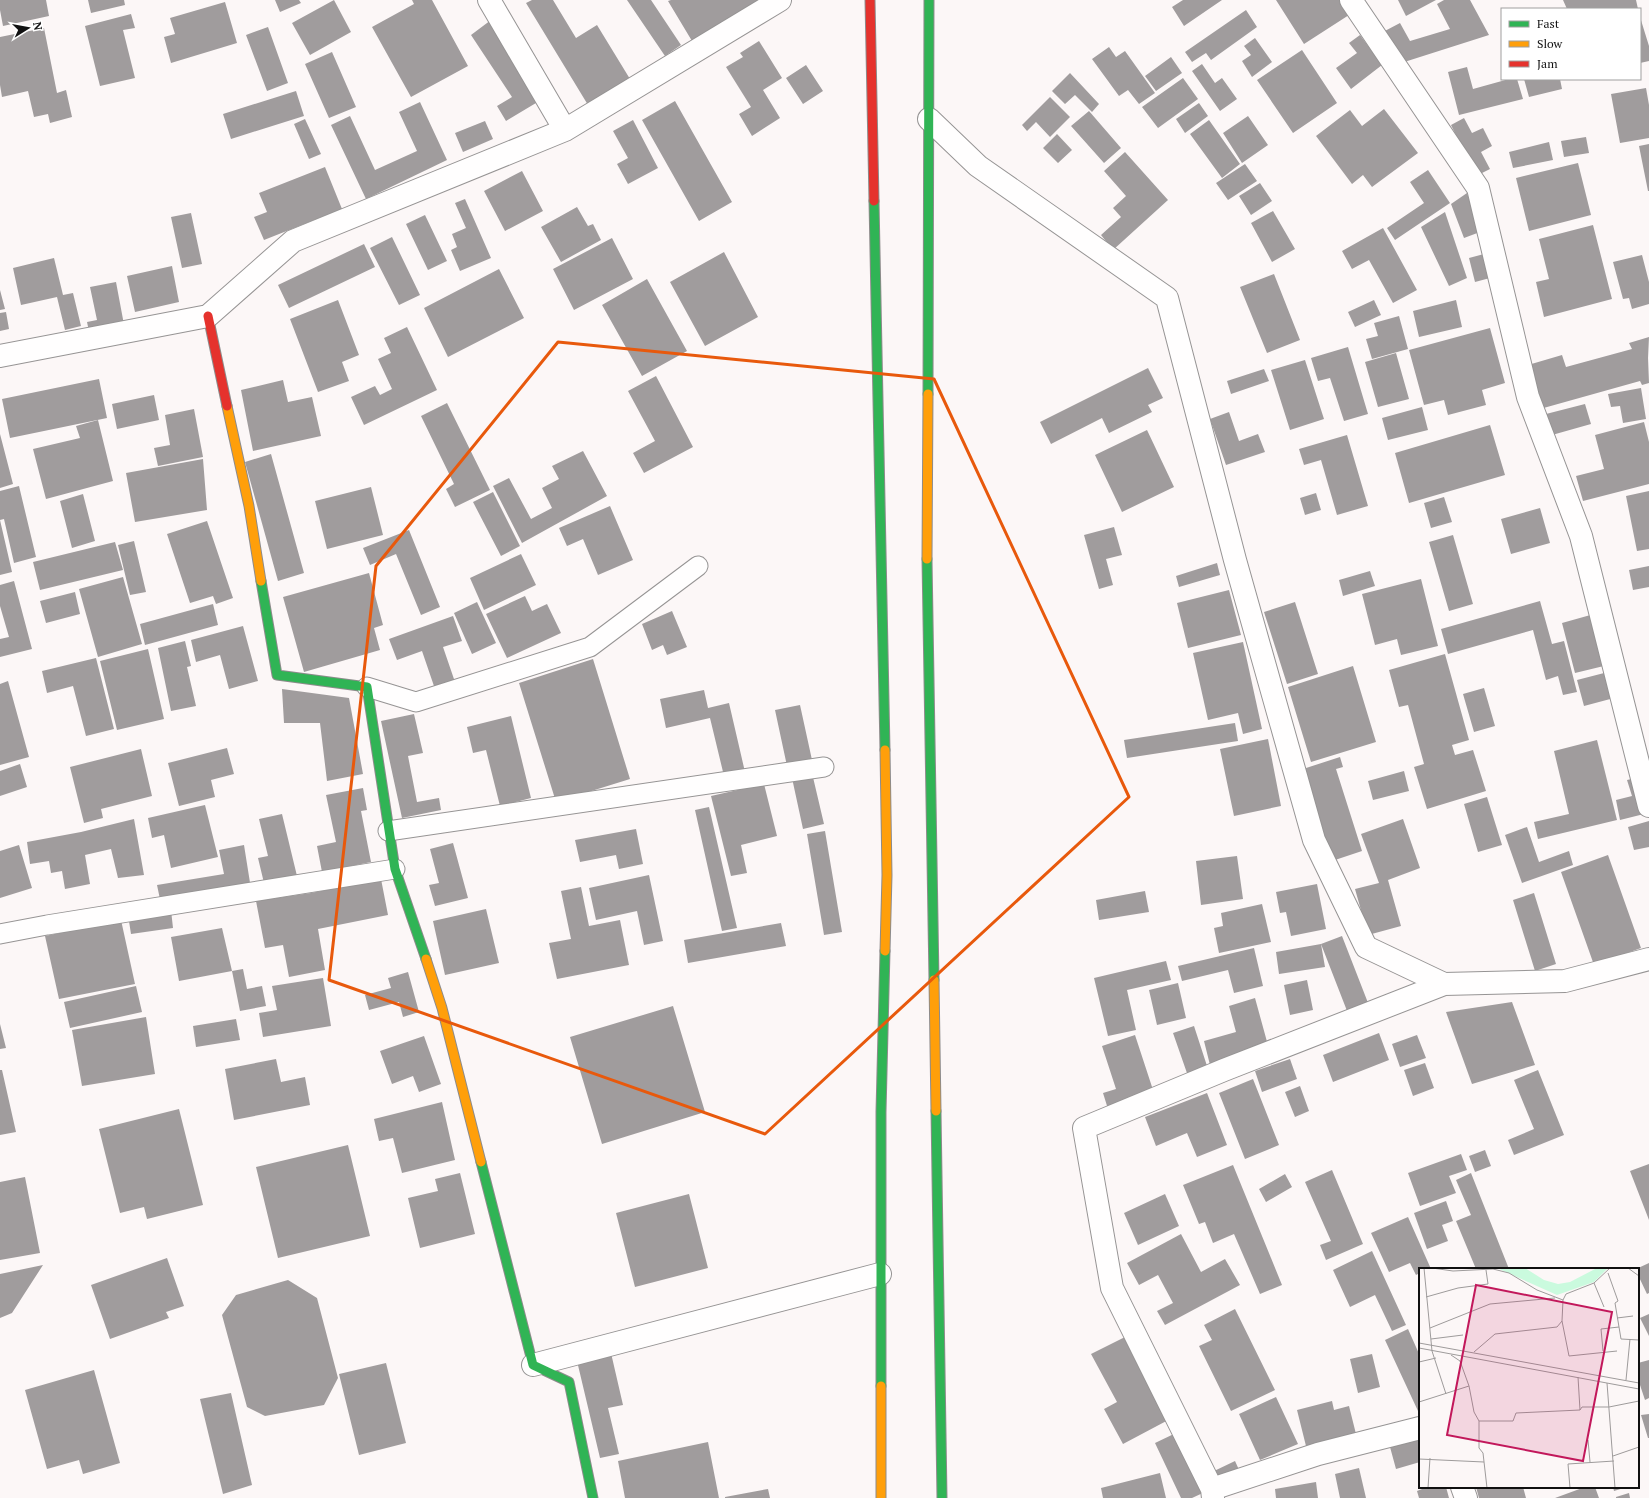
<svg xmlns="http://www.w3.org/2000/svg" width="1649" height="1498" font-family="'PT Serif',serif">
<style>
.building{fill:#a09c9d}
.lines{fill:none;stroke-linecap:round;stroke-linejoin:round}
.lane-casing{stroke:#969494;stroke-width:21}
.street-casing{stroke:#969494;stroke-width:24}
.fast-casing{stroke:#8d8b8b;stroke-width:11}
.slow-casing{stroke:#8d8b8b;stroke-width:11}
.jam-casing{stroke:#8d8b8b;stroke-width:11}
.lane{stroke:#fffefe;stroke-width:19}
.street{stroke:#fffefe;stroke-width:22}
.fast{stroke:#30b455;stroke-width:9}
.slow{stroke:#ff9f0a;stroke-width:9}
.jam{stroke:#e5322d;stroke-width:9}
.marked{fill:none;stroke:#e8590c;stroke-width:3;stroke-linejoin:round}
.inset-road{fill:none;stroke:#9e9b9b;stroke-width:1}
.view{fill:#c2185b;fill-opacity:0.15;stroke:#c2185b;stroke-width:2}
.inset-edge{fill:none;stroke:#101010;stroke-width:2}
</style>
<rect width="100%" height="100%" fill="#fcf7f7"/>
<path class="building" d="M0,0H46L49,16L3,26L0,10Z
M88,0H124L125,5L91,13Z
M275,0H299L301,3L280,12Z
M334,0L351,32L310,55L292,23Z
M412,0H432L468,66L411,97L372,27L414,4Z
M532,0H553L576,38L597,25L630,79L588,105L526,3Z
M627,0H651L681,45L665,56Z
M671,0H759L692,41L668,1Z
M1183,0H1222L1184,26L1172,7Z
M1276,0H1340L1349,15L1304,44Z
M1398,0H1436L1406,16Z
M1444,0H1470L1489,35L1398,64L1381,33L1400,23L1410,41L1450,29L1437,4Z
M1563,0H1636L1638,9H1601V8L1594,9H1567Z
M225,2L237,43L171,63L164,37L175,34L170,18Z
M1246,10L1257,27L1211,60L1206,53L1192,62L1185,52Z
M131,14L135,28L123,30L135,78L100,86L85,26Z
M1640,17L1649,46V61L1640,63Z
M491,20L541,100L506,121L497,106L512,97L471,35Z
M268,27L288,83L267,91L246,35Z
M44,28L57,93L66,90L72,117L50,123L48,114L34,117L28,91L2,97L0,85V37Z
M1360,35L1382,65L1351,89L1336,68L1357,53L1349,43Z
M1255,38L1272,62L1252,77L1242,61L1251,55L1244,46Z
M759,41L782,78L763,90L780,118L752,136L739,114L751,107L726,67L743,57L740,53Z
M1109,47L1116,57L1125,51L1155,93L1139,104L1128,90L1119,96L1092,59Z
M1302,50L1337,103L1293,133L1257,80Z
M332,52L356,107L329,118L305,64Z
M1171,57L1182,73L1156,91L1145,76Z
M1202,64L1215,83L1222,78L1237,99L1220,111L1192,71Z
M806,65L823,91L803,104L786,78Z
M1467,67L1473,89L1509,79H1517L1523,99L1459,115L1448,72Z
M1070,73L1099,104L1092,112L1075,95L1065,104L1052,91Z
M1183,78L1198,99L1158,128L1142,107Z
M1524,79H1560L1562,89L1529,97Z
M1646,88L1649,105V138L1620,143L1611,94Z
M296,91L304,116L231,139L223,114Z
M1050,97L1070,117L1050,137L1036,122L1027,131L1022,125Z
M675,101L732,202L699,221L642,120Z
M420,102L447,160L366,199L331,125L350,116L375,170L417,151L399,112Z
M1199,103L1208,116L1185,133L1176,119Z
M1384,109L1418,153L1372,187L1363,175L1352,184L1316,136L1350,110L1362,126Z
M1089,111L1121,148L1104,163L1071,126Z
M1248,116L1268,145L1242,163L1223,133Z
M1464,118L1472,133L1483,128L1492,146L1481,152L1490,169L1476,176L1451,125Z
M305,119L321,154L309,159L294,124Z
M633,120L658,168L628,184L617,164L628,158L613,131Z
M1209,120L1240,164L1222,178L1190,134Z
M485,121L493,139L463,152L455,133Z
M1057,134L1072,150L1058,163L1043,148Z
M1586,137L1589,153L1564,157L1561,141Z
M1549,142L1553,160L1513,168L1509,152Z
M1649,144V191H1648L1639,146Z
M1125,152L1168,200L1113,250L1101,235L1121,217L1113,208L1126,196L1104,171Z
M1578,163L1591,215L1529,231L1516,178Z
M1245,164L1257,181L1228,200L1216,183Z
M325,167L342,209L264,240L254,217L267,212L259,193Z
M1428,170L1450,203L1395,240L1387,228L1424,203L1410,182Z
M522,171L543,211L505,231L484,191Z
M1260,183L1272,201L1251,215L1239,196Z
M1467,193L1480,232L1464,238L1451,204Z
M465,199L491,258L460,271L451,250L457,247L452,234L466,228L455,203Z
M577,207L588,226L593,224L601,240L561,262L541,227Z
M1273,211L1295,249L1272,262L1251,223Z
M1445,212L1467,278L1449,286L1421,227Z
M191,213L202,264L182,268L171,217Z
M425,215L447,261L428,270L406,224Z
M1593,225L1612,299L1544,317L1536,282L1549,279L1539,239Z
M1383,228L1417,290L1393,303L1369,260L1352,269L1342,251Z
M392,237L420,295L399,305L370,248Z
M612,238L633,279L574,310L553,269Z
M364,244L375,267L289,308L278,285Z
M724,252L758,317L705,346L670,282Z
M1484,254L1490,278L1475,282L1469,258Z
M1642,255L1649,282V304L1632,309L1629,298L1623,299L1613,262Z
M54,258L63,295L73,293L81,326L65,330L57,297L21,305L13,268Z
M172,266L179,302L135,312L127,276Z
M499,269L524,318L448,357L424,308Z
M1274,274L1300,340L1267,353L1240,287Z
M647,279L687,351L642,376L602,305Z
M116,282L125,330L90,336L87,322L97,320L90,287Z
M0,290L5,309L0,310Z
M338,300L359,355L342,362L349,381L318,392L290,319Z
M1374,300L1381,315L1355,327L1348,312Z
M1456,300L1462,327L1419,337L1413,311Z
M6,312L9,329L0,331V313Z
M1399,316L1408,349L1372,359L1366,339L1378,336L1374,323Z
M407,327L437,390L364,425L351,397L375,386L380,395L392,389L378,359L391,353L384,338Z
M1490,328L1505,383L1482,390L1486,405L1448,415L1444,400L1424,405L1409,350Z
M1649,337L1648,358L1649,383L1642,385L1640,381L1540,409L1528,365L1562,355L1566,367L1632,349L1629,343Z
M1348,347L1368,414L1344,421L1330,378L1318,381L1311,358Z
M1396,353L1409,399L1378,407L1365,362Z
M1305,360L1324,419L1290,430L1271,370Z
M1148,368L1163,398L1148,405L1152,412L1109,433L1102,418L1051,444L1040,422Z
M1264,369L1269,381L1231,394L1227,381Z
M656,376L693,447L644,473L633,453L655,441L628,391Z
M99,379L107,418L10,438L2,399Z
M283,380L288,402L312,397L321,436L253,451L241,390Z
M1641,388L1646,419L1623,423L1620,406L1611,407L1608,394Z
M154,395L159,420L117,429L112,404Z
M447,403L490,490L455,507L446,489L454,484L421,416Z
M1585,404L1591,424L1552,435L1546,414Z
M1422,407L1428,430L1388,440L1382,418Z
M194,409L203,457L158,466L154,448L170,445L165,415Z
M1229,412L1239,441L1258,434L1265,452L1226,465L1210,419Z
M98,420L113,481L46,499L33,449L80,438L76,426Z
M1644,422L1649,442V484L1583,501L1576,476L1604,469L1595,435Z
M1490,425L1505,475L1409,503L1395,453Z
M1147,430L1174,487L1122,512L1095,455Z
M0,434L13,484L0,488Z
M1347,435L1368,506L1337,515L1321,460L1304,465L1299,449Z
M583,451L607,496L522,543L493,486L509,478L531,519L552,508L542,488L559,479L552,466Z
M271,454L304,573L278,581L245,462Z
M203,459L207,510L135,522L126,473Z
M19,486L36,557L14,563L4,519L0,520V491Z
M371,487L383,535L327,549L315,501Z
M1649,491V549L1637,551L1626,496Z
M493,492L520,546L501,556L473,502Z
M1316,493L1321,510L1305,515L1300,498Z
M83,494L95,541L72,548L60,501Z
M1444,497L1452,522L1431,528L1424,503Z
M610,506L633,560L598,575L583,539L567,546L559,528Z
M1540,508L1550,543L1511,554L1501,519Z
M0,520L12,572L0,575Z
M207,521L233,598L216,604L213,596L190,603L167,534Z
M1114,527L1122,555L1106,559L1113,585L1099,589L1084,535Z
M409,530L440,607L421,615L396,554L370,565L363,548Z
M1453,535L1473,604L1449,611L1429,542Z
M134,541L146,592L130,595L118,545Z
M115,542L123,570L40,590L33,562Z
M521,554L536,585L484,610L470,578Z
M1217,563L1220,575L1179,587L1176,576Z
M1649,566V587L1633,590L1629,570Z
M1370,571L1375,586L1343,596L1339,580Z
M369,573L383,625L374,628L380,650L304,672L283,597Z
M123,577L142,644L98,657L79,589Z
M1421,579L1438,646L1401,655L1397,639L1375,645L1362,594Z
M14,581L32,649L0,657V639L9,637L0,606V585Z
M1229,590L1241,635L1188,648L1177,603Z
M75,592L80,614L46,623L40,601Z
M525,596L532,611L547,604L561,633L507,658L486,614Z
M1540,601L1552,644L1564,641L1577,692L1563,695L1558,676L1546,680L1533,630L1448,654L1441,629Z
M477,602L496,643L472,654L454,613Z
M1295,602L1318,674L1287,684L1264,612Z
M213,604L218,625L145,645L140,624Z
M672,611L687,647L667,655L663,645L652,650L642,624Z
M1594,614L1608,665L1575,673L1562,623Z
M453,616L462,641L443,647L455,682L435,689L422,651L397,660L389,639Z
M243,626L258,681L229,689L220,655L196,662L191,640Z
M185,641L191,666L187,667L196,706L171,711L158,648Z
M1243,642L1262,729L1243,734L1238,713L1208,720L1193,653Z
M148,649L164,719L117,730L100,661Z
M1445,654L1469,740L1452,745L1455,755L1473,750L1486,791L1427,809L1414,767L1424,764L1408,705L1399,707L1389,670Z
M96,658L114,729L86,736L73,686L47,693L42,671Z
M593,659L630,779L556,802L519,683Z
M1353,666L1376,742L1311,762L1288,687Z
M1608,672L1614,698L1584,706L1577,680Z
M8,681L29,757L0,765V684Z
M1484,688L1495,726L1474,732L1463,694Z
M282,689L349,698L363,774L327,781L320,723H284Z
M704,690L708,708L729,703L745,772L724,776L710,718L666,728L660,699Z
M800,705L812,760L787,766L775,710Z
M414,714L423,753L408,756L417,802L439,798L441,810L402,818L381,721Z
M511,716L531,798L500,806L486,750L473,753L467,727Z
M1235,723L1238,741L1127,758L1124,740Z
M1268,739L1281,806L1234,816L1220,749Z
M1597,740L1617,820L1538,839L1534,822L1569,814L1554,751Z
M227,748L234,774L211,780L215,797L179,806L168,763Z
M141,749L152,796L101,809L103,818L84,823L70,767Z
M1340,757L1343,767L1336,769L1362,851L1332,861L1303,769Z
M20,764L27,787L0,796V771Z
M1404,771L1409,791L1373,800L1368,781Z
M812,773L824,824L803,829L792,778Z
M1640,777L1648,813L1620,820L1616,800L1632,796L1627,780Z
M764,784L777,836L741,845L747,873L731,876L711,796Z
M363,788L367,810L361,811L371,862L322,872L317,846L336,842L326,795Z
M1487,797L1502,845L1478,852L1464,804Z
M205,805L218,857L171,868L164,835L152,838L148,818Z
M709,807L737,928L722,931L695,810Z
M282,814L297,876L264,883L258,858L268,856L259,819Z
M134,819L144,875L118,878L111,849L85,855L90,884L65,889L62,871L51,873L49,861L30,864L27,842L81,832Z
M1403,819L1420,868L1388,880L1401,926L1368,935L1355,889L1379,883L1361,834Z
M1649,821V847L1634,850L1628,827Z
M1527,827L1539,862L1569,851L1573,865L1522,883L1505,835Z
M636,829L643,864L619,869L616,855L580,862L575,840Z
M825,831L842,932L824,935L807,834Z
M453,843L468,898L435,906L429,885L439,883L430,849Z
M19,845L32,888L0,898V851Z
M244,845L251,889L161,904L157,885L224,874L219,850Z
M1608,855L1641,948L1594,965L1561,872Z
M1237,856L1243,899L1201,905L1196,861Z
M649,875L663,941L644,945L637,911L596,920L589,888Z
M381,879L388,915L318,929L325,970L289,977L283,945L265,948L256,901L311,893Z
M1317,884L1326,929L1291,936L1286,912L1280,913L1276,892Z
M581,887L589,926L620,920L629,965L557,979L549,943L571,939L561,891Z
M1145,891L1149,912L1099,920L1096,900Z
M1534,893L1556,964L1535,971L1513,900Z
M1262,904L1271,942L1219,953L1214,928L1223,926L1221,913Z
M486,909L499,963L445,975L433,921Z
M171,910L173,928L131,934L128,915Z
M121,920L135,984L59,999L45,936Z
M781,923L786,946L688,963L684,940Z
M222,928L232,971L179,981L171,937Z
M1342,936L1370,1008L1349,1016L1321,944Z
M1321,944L1325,967L1279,974L1276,952Z
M1254,948L1263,986L1234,993L1228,970L1182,981L1178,966Z
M1166,961L1171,980L1127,990L1136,1030L1108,1036L1094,978Z
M243,969L247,989L262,986L266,1006L240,1011L232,971Z
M408,972L419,1012L403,1017L399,1002L369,1010L365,995L391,988L388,978Z
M323,978L331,1026L263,1037L259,1013L277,1010L272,986Z
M1307,980L1313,1010L1290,1015L1284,985Z
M1178,983L1186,1018L1157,1025L1149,990Z
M136,986L142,1012L70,1028L64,1002Z
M1255,998L1269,1049L1210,1065L1204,1041L1236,1032L1229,1006Z
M1512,1002L1535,1065L1472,1084L1446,1012Z
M673,1006L705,1112L602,1144L570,1037Z
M146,1017L155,1074L82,1086L72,1030Z
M236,1019L240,1040L196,1047L193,1026Z
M0,1024L6,1048L0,1049Z
M1194,1026L1208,1069L1188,1076L1173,1033Z
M1379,1033L1389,1060L1333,1082L1323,1055Z
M1135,1035L1154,1093L1108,1109L1103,1093L1116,1089L1102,1046Z
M1417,1035L1426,1058L1400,1067L1392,1044Z
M424,1036L441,1084L419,1092L413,1076L392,1084L380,1051Z
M276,1059L281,1082L305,1077L310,1105L234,1120L225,1069Z
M1290,1059L1297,1079L1262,1092L1255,1071Z
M1425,1063L1434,1088L1413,1096L1404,1070Z
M0,1070H2L16,1132L0,1135Z
M1538,1070L1564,1135L1514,1155L1508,1140L1534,1129L1514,1080Z
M1253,1079L1279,1145L1245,1159L1219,1093Z
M1300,1086L1309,1111L1295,1117L1285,1092Z
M1207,1093L1227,1145L1197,1157L1187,1133L1156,1146L1145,1117Z
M442,1102L455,1160L402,1173L393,1138L379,1141L374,1119Z
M179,1109L203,1205L147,1219L144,1207L120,1213L99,1129Z
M348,1145L370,1236L278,1258L256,1167Z
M1485,1150L1491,1166L1475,1172L1469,1156Z
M1461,1154L1467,1170L1449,1176L1456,1193L1420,1206L1408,1173Z
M1649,1164V1220L1630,1171Z
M1233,1165L1282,1285L1260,1294L1234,1234L1213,1243L1205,1222L1199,1224L1183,1185Z
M1332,1170L1363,1244L1326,1260L1320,1245L1331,1241L1305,1182Z
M460,1173L475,1234L420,1248L408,1198L438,1191L435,1179Z
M1471,1173L1509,1269H1476L1456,1221L1471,1215L1456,1180Z
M1285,1174L1292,1187L1266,1202L1259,1189Z
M25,1177L40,1253L0,1260V1182Z
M689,1194L708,1268L635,1287L616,1213Z
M1165,1194L1179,1226L1138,1245L1124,1213Z
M1446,1201L1453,1221L1442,1225L1448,1241L1427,1249L1414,1213Z
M1408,1217L1431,1269H1420V1273L1416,1275L1410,1263L1389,1272L1371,1233Z
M1181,1234L1201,1272L1225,1259L1240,1285L1165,1325L1157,1311L1173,1303L1158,1275L1139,1285L1127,1263Z
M1372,1251L1406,1325L1392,1331L1375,1295L1350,1307L1333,1270Z
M167,1258L184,1306L166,1312L169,1318L110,1339L91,1285Z
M1649,1263V1293L1647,1294L1638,1275V1269H1636Z
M43,1265L12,1313L0,1318V1274Z
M288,1280L317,1298L338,1378L324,1405L265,1416L247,1407L222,1315L236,1295Z
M1235,1309L1275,1390L1231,1411L1199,1346L1212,1340L1204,1325Z
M1649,1314V1336L1640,1318Z
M1408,1329L1420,1356V1409L1418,1411L1385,1340Z
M1127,1336L1172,1418L1123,1444L1104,1409L1117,1402L1091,1354Z
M611,1353L623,1405L608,1408L619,1454L600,1458L577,1361Z
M1372,1354L1380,1387L1358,1393L1350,1359Z
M1649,1360V1398L1645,1400L1638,1379V1363Z
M386,1363L406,1443L359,1455L339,1374Z
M94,1370L120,1463L83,1474L79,1460L47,1469L25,1390Z
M231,1393L252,1485L223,1494L200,1399Z
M1276,1397L1298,1444L1260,1460L1239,1414Z
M1332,1401L1334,1410L1349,1406L1356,1434L1306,1446L1297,1410Z
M1649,1414V1438H1648L1641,1415Z
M1178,1432L1205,1492L1192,1498H1181L1155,1443Z
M1420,1439V1462L1396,1469L1390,1447Z
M708,1442L719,1498H625L618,1461Z
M1235,1461L1240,1472L1218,1483L1212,1472Z
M1359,1468L1366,1498H1340L1335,1474Z
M1160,1473L1166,1498H1103L1101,1488Z
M1316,1482L1318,1498H1276L1275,1489Z
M1427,1487H1446L1449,1498H1419L1417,1491Z
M1476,1487H1523L1526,1498H1479Z
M1585,1487H1595L1599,1498H1555Z
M1613,1487H1627L1614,1491Z
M768,1489L770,1498H725V1497Z
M1629,1493L1630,1498H1616V1497Z"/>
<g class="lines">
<defs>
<path id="lane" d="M367,687L416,702L590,647L698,566
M388,831L824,767
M0,934L47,925L395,869"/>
<path id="street" d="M489,0L565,130
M1351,0L1478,188L1528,397L1581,536L1649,806
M929,119L978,166L1167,298L1235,560L1314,840L1366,947L1444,984L1565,981L1649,959
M0,356L208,316L293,241L565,130L780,0
M533,1365L880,1274
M1462,1487L1466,1498
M1212,1489L1318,1454L1420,1428
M1213,1498L1212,1489L1112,1288L1084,1128L1224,1070L1444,984"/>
<path id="fast" d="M874,201L885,750
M928,394L929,0
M927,559L934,980
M261,581L277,675L367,687L395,869L426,959
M936,1111L942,1498
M481,1162L533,1365L569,1382L593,1498
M881,1386V1112L885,951"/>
<path id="slow" d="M227,406L249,506L261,581
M927,559L928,394
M885,750L887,875L885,951
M426,959L442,1008L481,1162
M934,980L936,1111
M881,1386V1498"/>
<path id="jam" d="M870,0L874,201
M208,316L227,406"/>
</defs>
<use href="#lane" class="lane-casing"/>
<use href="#street" class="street-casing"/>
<use href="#fast" class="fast-casing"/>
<use href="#slow" class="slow-casing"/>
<use href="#jam" class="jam-casing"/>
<use href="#lane" class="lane"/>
<use href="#street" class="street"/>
<use href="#fast" class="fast"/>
<use href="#slow" class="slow"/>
<use href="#jam" class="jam"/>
</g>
<path class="marked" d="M558,342L934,379L1129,797L765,1134L329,980L376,566Z"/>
<g transform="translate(1419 1268)">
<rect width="220" height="220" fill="#fcf7f7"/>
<path d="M78,0H106L125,12L139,16L151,14L178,0H189L175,14L138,27Z" fill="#cafade"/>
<path class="inset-road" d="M5,0L13,83L27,126M13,0L34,3L74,1L90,5L118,22L144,32L147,26L175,15L191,0M209,0L220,8M189,5L199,33L196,35L202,71L220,72M175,15L185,39M7,29L39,20L69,16L67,2M198,50L214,48M143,53L150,88L198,83M11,60L71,36L136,30M12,71L44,67M0,75L220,115M0,80L220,121M184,83L182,61L200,59M55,84L76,66L138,59L143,53L144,32M32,87L41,93L50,118L55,144L60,153V180L64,185L68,220M0,94L17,90M159,109L161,142M207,112L211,71M188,115L196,220M0,134L50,118M60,153H94L97,145L161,142L163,139H190L220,133M169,172L171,194M194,188L220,179M0,191L65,194M9,220L11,190M151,220L149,196L195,193"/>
<path class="view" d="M57,17L193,44L164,193L28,167Z"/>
<rect width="220" height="220" class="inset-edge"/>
</g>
<rect x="1501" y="8" width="140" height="72" fill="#ffffff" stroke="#9f9f9f"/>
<rect x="1509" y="21" width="20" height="6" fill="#30b455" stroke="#9f9f9f"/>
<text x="1537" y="28" font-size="12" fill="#101010">Fast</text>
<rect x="1509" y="41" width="20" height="6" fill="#ff9f0a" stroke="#9f9f9f"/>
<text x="1537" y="48" font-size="12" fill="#101010">Slow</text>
<rect x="1509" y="61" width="20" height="6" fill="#e5322d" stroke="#9f9f9f"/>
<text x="1537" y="68" font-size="12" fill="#101010">Jam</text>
<g transform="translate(28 28) rotate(79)" stroke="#ffffff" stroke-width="3" paint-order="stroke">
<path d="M0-3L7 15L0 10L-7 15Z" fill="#101010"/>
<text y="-6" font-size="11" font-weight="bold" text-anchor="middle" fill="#101010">N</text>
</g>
</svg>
